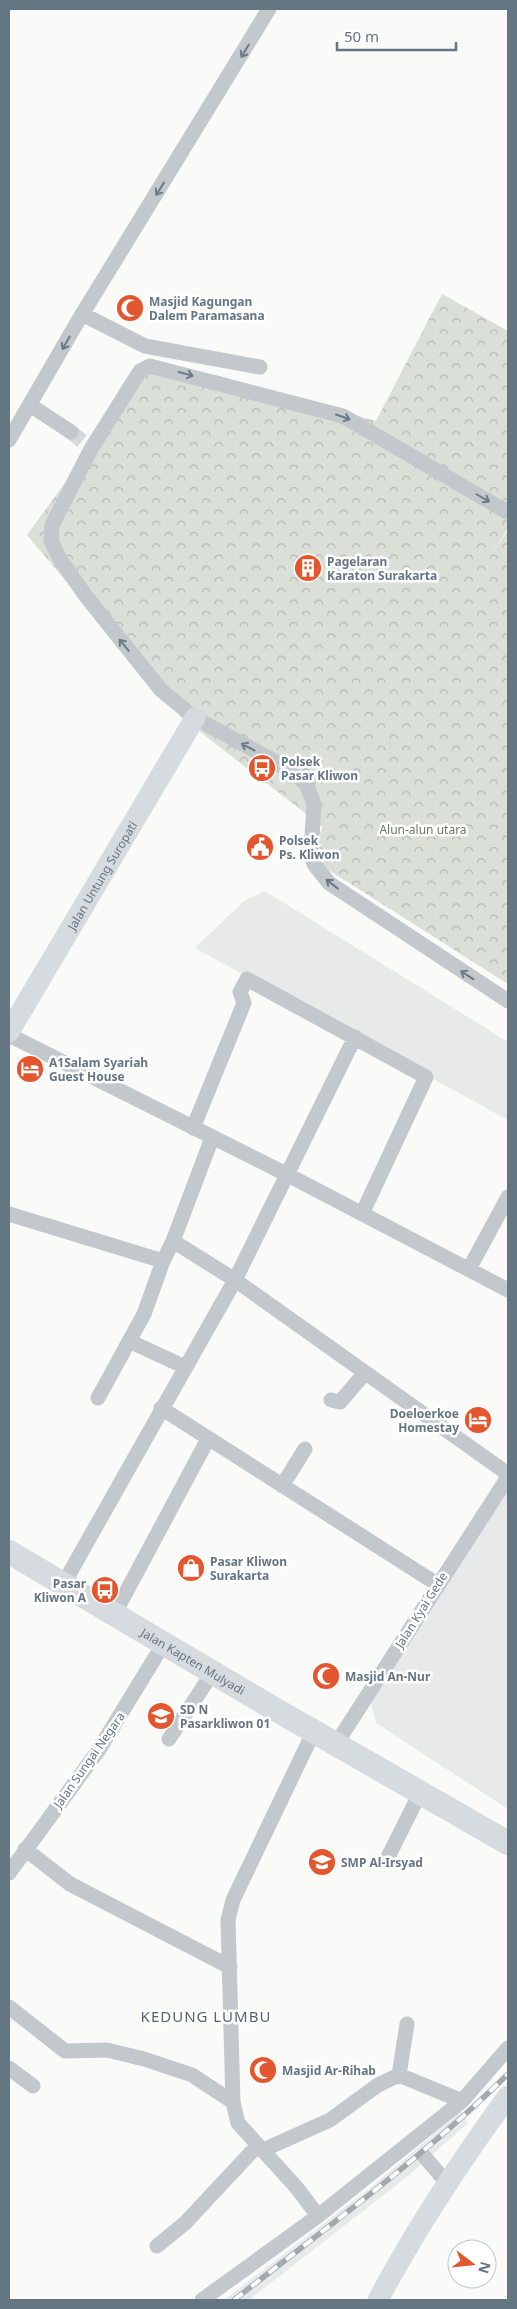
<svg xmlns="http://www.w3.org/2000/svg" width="517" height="2309" font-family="'Noto Sans',sans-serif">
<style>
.built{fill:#e8e9e9}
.park{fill:url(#park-crowns)}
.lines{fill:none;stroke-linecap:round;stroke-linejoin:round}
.street-tunnel{stroke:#d5d9db;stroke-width:15;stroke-dasharray:15 8;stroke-linecap:butt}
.street{stroke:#c3c8cc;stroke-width:15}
.secondary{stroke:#d6dbdf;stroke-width:21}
.primary{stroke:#d6dbdf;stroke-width:24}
.rail-casing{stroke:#a2aab0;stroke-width:5.5}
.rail{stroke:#fff;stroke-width:4;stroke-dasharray:11;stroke-linecap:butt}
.oneway{stroke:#6a7a87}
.labels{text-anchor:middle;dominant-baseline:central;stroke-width:5;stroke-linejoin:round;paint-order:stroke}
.poi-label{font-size:12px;font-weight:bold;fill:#657683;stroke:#fff;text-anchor:start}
.park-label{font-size:12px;fill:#687a64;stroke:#fff}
.street-label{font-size:12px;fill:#657683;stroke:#fff}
.quarter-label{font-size:15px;letter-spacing:1px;fill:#57646e;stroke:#fff}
</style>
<defs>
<pattern id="park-crowns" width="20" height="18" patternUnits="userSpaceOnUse" patternTransform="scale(1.25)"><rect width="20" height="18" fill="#dadfd7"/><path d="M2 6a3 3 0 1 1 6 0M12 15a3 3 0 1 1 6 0" fill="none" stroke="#b4b9b4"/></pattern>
</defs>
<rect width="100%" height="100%" fill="#fafaf8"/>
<path class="built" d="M265,891L508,1042V1120L195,948L244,901Z
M508,1487V1809L376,1723L371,1703Z
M461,2111L468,2123L408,2176L249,2300H224L374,2185Z"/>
<path class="park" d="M442,294L508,331V528L490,557L508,530V984L324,867L317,838L323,827L181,717L27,535L150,366L219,376L376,421Z"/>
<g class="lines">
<path class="street-tunnel" d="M71,432L82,441"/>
<path class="street" d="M82,314L145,346L260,367
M30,405L71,432
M9,440L78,321L269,9
M508,510L507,512L343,416L150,366L140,371L91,449L52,525L51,541L60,559L85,595L161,690L195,718L278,763L306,783L314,804L311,852L314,864L329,883L508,1001
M9,1035L288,1175L508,1290
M193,1128L244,1003L240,992L247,979L426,1077L362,1214
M9,1214L163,1261
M173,1241L212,1138
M469,1269L508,1197
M129,1341L185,1367
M98,1398L144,1314L163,1261L173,1241L235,1280L508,1474
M331,1400L340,1402L365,1373
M161,1408L437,1584
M282,1486L305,1449
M64,1583L235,1280L355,1037
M115,1613L208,1439
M169,1739L213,1672
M336,1744L508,1477
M25,1849L70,1884L230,1967
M388,1857L420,1793
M9,1873L98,1751L164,1643
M9,2007L65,2051L107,2050L144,2059L192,2075L233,2102
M9,2068L33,2086
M399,2075L462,2101
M263,2150L330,2120L378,2085L399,2075L407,2024
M424,2156L446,2182
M318,2216L462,2101L508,2048
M157,2246L185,2223L258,2145
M202,2300L318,2216L297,2188L238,2123L233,2102L228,1920L233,1900L314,1731"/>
<g class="secondary">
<path id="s1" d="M9,1032L195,718"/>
<path d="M378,2300C416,2228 460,2162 508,2096"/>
</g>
<path class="primary" id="s2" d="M9,1552L266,1704L508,1843"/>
<defs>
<path id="rail" d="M234,2300C327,2227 424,2157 508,2074"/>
</defs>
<use href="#rail" class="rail-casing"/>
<use href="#rail" class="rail"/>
</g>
<defs><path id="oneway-shaft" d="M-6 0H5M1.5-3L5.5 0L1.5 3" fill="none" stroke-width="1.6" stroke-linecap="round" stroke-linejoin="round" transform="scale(1.25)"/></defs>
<g class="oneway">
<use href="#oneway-shaft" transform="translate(245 51) rotate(121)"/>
<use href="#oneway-shaft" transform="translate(160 189) rotate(122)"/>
<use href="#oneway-shaft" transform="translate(66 343) rotate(119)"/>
<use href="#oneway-shaft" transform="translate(186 374) rotate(15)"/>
<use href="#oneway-shaft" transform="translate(343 417) rotate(19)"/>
<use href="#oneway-shaft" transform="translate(483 498) rotate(30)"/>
<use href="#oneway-shaft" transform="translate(124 645) rotate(-129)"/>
<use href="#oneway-shaft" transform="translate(248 747) rotate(-152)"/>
<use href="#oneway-shaft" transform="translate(332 884) rotate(-142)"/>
<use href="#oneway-shaft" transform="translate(467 975) rotate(-147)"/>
</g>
<defs>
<symbol id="mosque-disc" viewBox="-11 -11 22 22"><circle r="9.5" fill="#e4572e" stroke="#fff"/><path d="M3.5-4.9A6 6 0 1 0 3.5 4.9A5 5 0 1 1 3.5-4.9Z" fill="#fff"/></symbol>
<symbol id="building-disc" viewBox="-11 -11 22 22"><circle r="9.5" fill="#e4572e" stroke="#fff"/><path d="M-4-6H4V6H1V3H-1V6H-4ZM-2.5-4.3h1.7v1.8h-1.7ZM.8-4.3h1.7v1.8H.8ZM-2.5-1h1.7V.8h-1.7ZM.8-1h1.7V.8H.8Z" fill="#fff"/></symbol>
<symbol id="bus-disc" viewBox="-11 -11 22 22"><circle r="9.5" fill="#e4572e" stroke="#fff"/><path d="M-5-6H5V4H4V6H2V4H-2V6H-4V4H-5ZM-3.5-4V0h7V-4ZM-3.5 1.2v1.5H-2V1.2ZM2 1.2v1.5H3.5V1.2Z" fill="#fff"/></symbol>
<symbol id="civic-disc" viewBox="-11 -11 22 22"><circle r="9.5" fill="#e4572e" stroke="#fff"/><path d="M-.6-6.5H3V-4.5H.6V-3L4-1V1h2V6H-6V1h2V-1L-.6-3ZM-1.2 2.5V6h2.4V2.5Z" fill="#fff"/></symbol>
<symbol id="hotel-disc" viewBox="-11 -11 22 22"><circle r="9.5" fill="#e4572e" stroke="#fff"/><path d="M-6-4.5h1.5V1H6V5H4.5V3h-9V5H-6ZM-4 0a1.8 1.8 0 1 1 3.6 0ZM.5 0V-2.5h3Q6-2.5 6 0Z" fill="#fff"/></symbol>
<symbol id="shop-disc" viewBox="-11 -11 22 22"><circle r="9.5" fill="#e4572e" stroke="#fff"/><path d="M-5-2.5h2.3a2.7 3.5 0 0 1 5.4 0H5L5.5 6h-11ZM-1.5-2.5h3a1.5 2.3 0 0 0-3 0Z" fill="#fff"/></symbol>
<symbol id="school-disc" viewBox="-11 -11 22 22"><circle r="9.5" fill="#e4572e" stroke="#fff"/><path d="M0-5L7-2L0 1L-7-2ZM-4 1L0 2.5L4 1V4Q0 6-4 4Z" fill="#fff"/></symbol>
</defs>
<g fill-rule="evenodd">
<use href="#mosque-disc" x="114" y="292" width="32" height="32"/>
<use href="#building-disc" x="292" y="552" width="32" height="32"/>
<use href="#bus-disc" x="246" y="752" width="32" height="32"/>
<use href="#civic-disc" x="244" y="831" width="32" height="32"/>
<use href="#hotel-disc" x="14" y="1053" width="32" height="32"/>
<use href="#hotel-disc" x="462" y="1404" width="32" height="32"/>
<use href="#shop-disc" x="175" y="1552" width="32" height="32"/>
<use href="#bus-disc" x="89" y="1574" width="32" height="32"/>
<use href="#mosque-disc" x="310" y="1660" width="32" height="32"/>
<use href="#school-disc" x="145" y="1700" width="32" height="32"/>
<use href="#school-disc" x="306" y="1846" width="32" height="32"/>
<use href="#mosque-disc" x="247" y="2054" width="32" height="32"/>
</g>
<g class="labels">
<g class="poi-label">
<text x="149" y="301">Masjid Kagungan<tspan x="149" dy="14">Dalem Paramasana</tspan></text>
<text x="327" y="561">Pagelaran<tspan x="327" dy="14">Karaton Surakarta</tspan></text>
<text x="281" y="761">Polsek<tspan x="281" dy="14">Pasar Kliwon</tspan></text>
<text x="279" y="840">Polsek<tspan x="279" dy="14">Ps. Kliwon</tspan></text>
<text x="49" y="1062">A1Salam Syariah<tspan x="49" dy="14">Guest House</tspan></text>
<text x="459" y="1413" text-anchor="end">Doeloerkoe<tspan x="459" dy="14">Homestay</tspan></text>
<text x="210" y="1561">Pasar Kliwon<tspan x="210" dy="14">Surakarta</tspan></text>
<text x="86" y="1583" text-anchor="end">Pasar<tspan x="86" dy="14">Kliwon A</tspan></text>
<text x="345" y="1676">Masjid An-Nur</text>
<text x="180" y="1709">SD N<tspan x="180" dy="14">Pasarkliwon 01</tspan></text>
<text x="341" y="1862">SMP Al-Irsyad</text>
<text x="282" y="2070">Masjid Ar-Rihab</text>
</g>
<g class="park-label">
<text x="423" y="829">Alun-alun utara</text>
</g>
<g class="street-label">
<text stroke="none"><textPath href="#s1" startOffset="182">Jalan Untung Suropati</textPath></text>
<text transform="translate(421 1610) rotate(-58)">Jalan Kyai Gede</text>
<text stroke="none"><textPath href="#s2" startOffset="214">Jalan Kapten Mulyadi</textPath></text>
<text transform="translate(89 1760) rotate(-55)">Jalan Sungai Negara</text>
</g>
<g class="quarter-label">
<text x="206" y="2016">KEDUNG LUMBU</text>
</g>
</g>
<rect width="517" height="2309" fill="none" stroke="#657683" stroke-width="20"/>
<g transform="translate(472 2264) rotate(106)"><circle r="24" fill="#ffffff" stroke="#c1c8cd"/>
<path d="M0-4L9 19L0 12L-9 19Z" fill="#e4572e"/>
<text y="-8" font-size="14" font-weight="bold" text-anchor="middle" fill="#657683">N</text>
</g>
<path d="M337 42v8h119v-8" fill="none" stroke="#657683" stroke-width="2.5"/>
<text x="344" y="42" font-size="15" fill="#657683" stroke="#ffffff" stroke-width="4" paint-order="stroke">50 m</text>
</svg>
